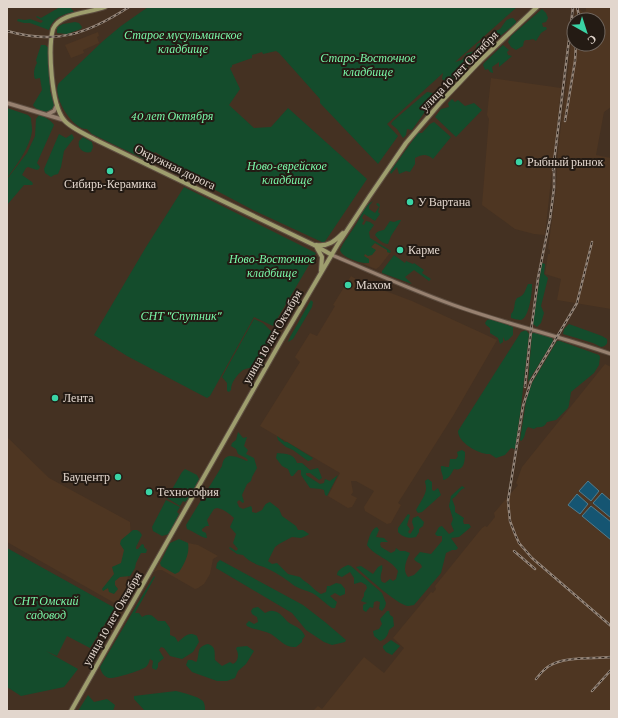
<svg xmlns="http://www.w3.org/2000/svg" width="618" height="718" font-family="'Crimson Pro',serif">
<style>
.built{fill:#4e3622}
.green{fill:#144c2c}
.water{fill:#155572;stroke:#527c8d}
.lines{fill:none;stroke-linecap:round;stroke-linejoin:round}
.tertiary-casing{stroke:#5e4e41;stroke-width:5}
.secondary-casing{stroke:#5e4e41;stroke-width:5.5}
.primary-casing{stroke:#5e4e41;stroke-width:6}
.tertiary{stroke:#978170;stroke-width:3}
.secondary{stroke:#978170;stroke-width:3.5}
.primary{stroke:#9e9e6e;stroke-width:4}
.rail-casing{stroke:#948579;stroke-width:2.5}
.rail{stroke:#241b14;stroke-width:1;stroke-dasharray:3;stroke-linecap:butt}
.poi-dot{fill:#3ad4a5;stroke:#241b14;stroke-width:1.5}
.labels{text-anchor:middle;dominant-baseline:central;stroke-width:4;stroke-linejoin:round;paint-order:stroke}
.park-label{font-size:12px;font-style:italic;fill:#7af9a9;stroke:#241b14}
.street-label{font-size:12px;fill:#e2d6cd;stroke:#241b14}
.poi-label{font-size:12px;fill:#e2d6cd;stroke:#241b14;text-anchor:start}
</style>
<rect width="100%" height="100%" fill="#443122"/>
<path class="built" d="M586,7H611V107L604,112L596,155L611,158V309L557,300L561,279L545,274L548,254H550V250L548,249L556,191L558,150L574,21V44H598V20H574L576,9H579L583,12L586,11Z
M98,32L99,36L97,37L99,43L83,50L84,53L71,58L65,45Z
M491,78L561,88L545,235L534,234L515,229L482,205L489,119L487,115Z
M375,243L388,250L387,252L390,253L379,267L376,269L363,264L368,263L364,256L365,254Z
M351,276L359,281L412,301L497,340L453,416L398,503L401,505L391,523L387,524L365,511L364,507L374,491L356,481H351L353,492L351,495L357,498L352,507L348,508L328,496L340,473L260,426L300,362L295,357L310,333L317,336L335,306L333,305Z
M605,364L611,367V711L314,710L318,706L322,709L364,657L384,673L404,648L393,638L431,592L433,593L436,589L435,586L482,528L485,526L487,527L495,517L494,513L518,485L516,483L522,467Z
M7,437L49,478L130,522L131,540L127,587L118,605L7,542Z
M179,539L188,543L198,545L218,556L213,559L210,574L204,584L198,588L195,589L162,570H158L154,572L170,543Z"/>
<path class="green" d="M60,7H70L74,12C63,14 52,18 49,30L30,23H24L17,21L18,19L25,20L30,19L41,23L43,21L36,17L37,16L41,18Z
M148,7H517L455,62L462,60L467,53L475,51L477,44C488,39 484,41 492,33C495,30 498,31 501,28C505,23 505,19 513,18L516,21V23L498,38L491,43L462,72L454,79L446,82L442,79L443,73L387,124L398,136L378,164L320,103V99L279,53L276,51L263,54L262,52L252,55V58L232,65V67L230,68L240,89L229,105L254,128L271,127L288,108L367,179L324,243L253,210L183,173L185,170L155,152L151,156L148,161L92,134L87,129C72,130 51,94 59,83L103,41L121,26Z
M542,9L546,13L548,18L546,22L542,23L543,27H546L547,29L541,33L536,41L533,39L529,40H526L524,41L523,46L516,50L511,47L508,42L511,36Z
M75,22L79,23L82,27L81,29L67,34L57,33V27L63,24Z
M41,45H45L49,48L50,91L55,106C51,115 38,113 33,105L42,90L40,78L35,79C33,75 34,68 37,63L36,60Z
M503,45L509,50L507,52L508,55L512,56L499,67V62L492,67L493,73L490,72L488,69L485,70L483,65L484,63Z
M427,92L433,93L435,95L429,104V106L412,130L407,129L406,135L403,138L397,129L391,124L393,121Z
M452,99L455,102L458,100L465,106L474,103L482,110L456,137L435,117L441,109L449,107L448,103Z
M7,108L28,115L31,118C31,122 32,126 32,130C31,146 16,166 7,178Z
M39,115C44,116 52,121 54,125L37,163L40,167L39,169L37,170L28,167L26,168L22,175L32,182L33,184L32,185H24L7,205V179L27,153L35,136L36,119Z
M434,122L451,137L433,159C426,153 422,155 415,158V164L410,172L406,171L399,174L397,167L391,174L390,172L418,133H422L430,124Z
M59,134L66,138L72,134L74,138L64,151L61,167L58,174L54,175L51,177L45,173L44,169Z
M83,137L92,142L93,147L91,152C84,154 77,149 79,141Z
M184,187L316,253L273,326L254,317L210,396L207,398L127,356L94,335L146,247Z
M373,201L369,206V209L375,213L379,207L376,204L378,203L380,205L378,212L380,214L375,221L364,214L362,218L364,220L362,224L364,225L366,221L370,222L374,225L369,232L370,238L391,251L390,253L387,252V250L375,243L371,247L376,250L372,255L368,256L365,254L364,256L369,259V263C362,264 342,258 340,250C344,241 350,234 355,226C360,219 364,205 373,201Z
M399,220H401L400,222L391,236L388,244C383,244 378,239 375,235C377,231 379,231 384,230L390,221L394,222Z
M394,255L405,263L406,261L413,264L414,263L424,270L422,273L431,279L429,281L414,270L405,277L412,284L382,273V271Z
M542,263L545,264L544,274L548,278L541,306L544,313L541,323L537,327L533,324Z
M528,284H532V286C532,293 529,318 521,320C519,320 514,319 511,318V314C516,310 513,303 517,298C525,296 525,290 528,284Z
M311,300L313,302L312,307L293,339L288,342L290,337Z
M254,319L263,323L272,332C266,345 271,356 259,367C254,367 248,368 243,370C237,375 231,382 231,390L229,392L227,391V383L222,377Z
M492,319L513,327V335L508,340L505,341L503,337V342L500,344L498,338L490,333V328L486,325L485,323L487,320Z
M569,324L602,336L607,339C608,344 606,346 601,347L593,343L563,334L564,329Z
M526,330L529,334L521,407L515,449L511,448L505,455L496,458L490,454C480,455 458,443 458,431L521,332Z
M534,332L552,337L553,341L528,382L532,334Z
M557,341H560L599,355L600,357L599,365L594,373L571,392L569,405L568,408L556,420L547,422C543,430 538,425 534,429L528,427C524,431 526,438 521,441L520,440L526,401L532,383Z
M238,432L239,433L243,438L247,437L244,446L248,450L246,454L254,458L257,468L252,477L251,481L247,484L242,495L244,502L243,503L239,500L237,502L239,507L243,509L251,506L252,508V512L256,513L262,510C265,506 264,504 270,502L279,509L282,516L296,526L298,530H303L309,534L308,535L301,538L292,537L279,544L275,547L268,561L272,564L277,563L288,574L300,577C303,581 307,582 311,586C314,589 317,592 321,594L326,592L327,586H330L336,583L341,584L345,589V594L340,596L335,593L330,596L337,602L335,608H332C326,604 318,596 312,593C306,590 298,589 292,584C285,578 273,571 264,567C257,565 248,561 243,555L237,554L230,549L229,548L230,547L236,551L238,549L233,543L236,534L230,527L234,518C229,513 223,509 217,508L214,509L207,520L209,526H206L202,529V531L206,533L207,538C202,538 193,531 187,529L186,525L222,466C224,450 237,457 247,461L248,460L246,458L238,454L236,449L231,446L232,443L236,440Z
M277,436L285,442H287L313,458L311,460L308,461L293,450L286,447L278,440Z
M462,450L465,452C465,459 465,472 454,469C451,474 449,479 443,480C444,475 440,472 441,466H443L446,467H449L450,459H456L458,456L457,452Z
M277,453C285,454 294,453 297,463H302L310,470L318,468L322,478L319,480L310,473H306V475L320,484L324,483L325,479L330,481L338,475L327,496L325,495L324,490L321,489L310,488L301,475V470H298L293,476H291L288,469L282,466L276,458Z
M185,469L197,475L199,479L190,497L185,502L183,501L180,506L167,498L182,472Z
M428,479L432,482V490L434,491L438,488L441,495L422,512L418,513L416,510C419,504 427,494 426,487C426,485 425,483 425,481Z
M462,486L465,488C459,489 458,496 452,499L455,507V512L464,518L463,521L464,524H469L471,527L459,537L451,538L453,541L458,548L456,550H452L446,553L441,573L414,605C412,605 410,606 408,606C397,605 365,575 356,567L361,566L373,574L378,567L382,565C384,571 378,575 382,582L385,583L390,579L393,581L396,579L398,571C390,558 375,557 367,545C369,538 371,529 377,527L379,530L376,537L384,538L388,542H381L380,544L381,547L391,553L395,551L396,548L400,551H405L410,553C406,561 402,570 408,577L414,575L422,567C421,562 416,563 414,559L420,552L431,554L442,541V536H437L435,534L439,527L442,526L449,534L454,531L451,524L453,519L449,506L451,496Z
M166,500L180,507L177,512L179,514L169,534L162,536L153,531L152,527Z
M408,514L410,515L407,525L410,529L408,532L410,534L411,533L414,528L412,522L413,518L418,516L424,522L423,526L419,529V532L416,537C410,539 402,537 398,532V528Z
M133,530H137L140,532L142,535L136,547V549H138L142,544L144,545V547L147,550L146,553H141L136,563L135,568L130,576L120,577L115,581V585L118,589L114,594L109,592L108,588L103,591L102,589L114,574L112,567L121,563L124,550L120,544L121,540Z
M179,539L188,543C190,554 184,564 179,572L175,574L161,566L160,563L170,543Z
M7,548L115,608L90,648L67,636L57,656L46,651L78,669L64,687L21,696L7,687Z
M220,560L303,605L325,622L346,640L345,642L332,645L324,642L306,630L292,613L216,568L217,563Z
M348,565L351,566L382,593L386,603L385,607L382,611L379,609L380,602L377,601L374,602L373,608L370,607L366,612L363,610V605L367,603L361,601L364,596V593L367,588L366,585L361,582L354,584V578L350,572L342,577L337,575C337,570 343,567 348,565Z
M154,576L155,577L135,613H139L142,617C150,612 153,616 158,621H165L170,628V635L175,637L178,642C185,637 188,631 197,636L199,642L193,652L182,659L170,656L164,648L161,647L159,650L164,658L158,663V667L156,670L152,668L153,661L150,659C149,662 148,665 146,667C142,670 115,679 109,678C104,677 101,672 100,667Z
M258,607L265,613C268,612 270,610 273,611C280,612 284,618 288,622C295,627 301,627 305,636L302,640V642L296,647C285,648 279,639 271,634C263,630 254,630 247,626L246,624L249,621L254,624L258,622L257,617L252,614L251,611L253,608Z
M387,611H389L390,615L393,617L394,626L389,630C388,635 385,640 380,641L374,636L373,631L379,629L382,624L380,619Z
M391,640L400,646L392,655L386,652L383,648V646Z
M208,644C217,647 214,654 215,660L222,666L230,662L233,664C239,661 239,653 236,649L237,647L247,646L254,651L246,664L238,671L235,678L227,681H217L192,672L186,665L188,660H192L196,662L197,661C200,652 196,647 208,644Z
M176,691C184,693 197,696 203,701C205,704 205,708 205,711H145L134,699V696Z
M88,695L94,702L107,699L115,705L113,711H78Z"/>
<path class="water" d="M588,481L599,491L591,501L579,491Z
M602,493L611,501V518L593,503Z
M577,494L588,504L580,514L568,505Z
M591,506L611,522V540L582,516Z"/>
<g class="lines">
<defs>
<path id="tertiary" d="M332,255C375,273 418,293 462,308C511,325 562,337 611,354"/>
<path id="secondary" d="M7,103L64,120
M48,114L54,111L57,105"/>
<path id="primary" d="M105,7C89,13 60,13 53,29C48,48 51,104 64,120C70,128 89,136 98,141L314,245L332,255
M316,245C328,247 335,241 343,233
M317,248L322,257L321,271
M71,711L281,341L338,244L369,197L406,143L441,102L481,60L537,7"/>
</defs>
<use href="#tertiary" class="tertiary-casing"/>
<use href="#secondary" class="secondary-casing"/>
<use href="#primary" class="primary-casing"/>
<use href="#tertiary" class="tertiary"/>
<use href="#secondary" class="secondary"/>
<use href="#primary" class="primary"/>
<defs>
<path id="rail" d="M577,7L580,20
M7,31C57,45 87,34 129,7
M565,121L575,61L576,44
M553,170L573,7
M592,242L577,303L531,381L523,406L508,501L510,521L515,534L519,543L532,558L611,626
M525,387L530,339L538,278L550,219L554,188V166
M514,551L535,569
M536,679C540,674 544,669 549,666C565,656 593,659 611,657
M592,691L611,670"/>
</defs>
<use href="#rail" class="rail-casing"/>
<use href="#rail" class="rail"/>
</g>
<g class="poi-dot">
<circle cx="519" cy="162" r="4"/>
<circle cx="110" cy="171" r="4"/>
<circle cx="410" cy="202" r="4"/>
<circle cx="400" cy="250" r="4"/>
<circle cx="348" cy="285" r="4"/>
<circle cx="55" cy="398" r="4"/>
<circle cx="118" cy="477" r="4"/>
<circle cx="149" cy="492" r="4"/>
</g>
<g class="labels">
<g class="park-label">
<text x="183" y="35">Старое мусульманское<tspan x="183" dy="14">кладбище</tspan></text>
<text x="368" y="58">Старо-Восточное<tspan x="368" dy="14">кладбище</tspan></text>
<text x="172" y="116">40 лет Октября</text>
<text x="287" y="166">Ново-еврейское<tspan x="287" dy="14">кладбище</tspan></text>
<text x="272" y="259">Ново-Восточное<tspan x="272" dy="14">кладбище</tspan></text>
<text x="181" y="316">СНТ "Спутник"</text>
<text x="46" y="601">СНТ Омский<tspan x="46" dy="14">садовод</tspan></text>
</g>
<g class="street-label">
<text transform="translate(459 71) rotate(-46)">улица 10 лет Октября</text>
<text transform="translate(175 167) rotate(26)">Окружная дорога</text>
<text transform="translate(272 337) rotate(-60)">улица 10 лет Октября</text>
<text transform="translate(112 619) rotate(-60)">улица 10 лет Октября</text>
</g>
<g class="poi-label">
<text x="527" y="162">Рыбный рынок</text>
<text x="110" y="184" text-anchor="middle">Сибирь-Керамика</text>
<text x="418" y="202">У Вартана</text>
<text x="408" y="250">Карме</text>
<text x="356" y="285">Махом</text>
<text x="63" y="398">Лента</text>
<text x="110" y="477" text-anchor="end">Бауцентр</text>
<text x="157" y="492">Технософия</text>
</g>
</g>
<rect width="618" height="718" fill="none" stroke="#e2d6cd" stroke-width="16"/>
<g transform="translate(586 32) rotate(141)"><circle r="19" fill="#241b14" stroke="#70665e"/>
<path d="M0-3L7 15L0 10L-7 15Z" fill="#3ad4a5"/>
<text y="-6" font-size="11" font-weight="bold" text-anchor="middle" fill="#e2d6cd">С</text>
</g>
</svg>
